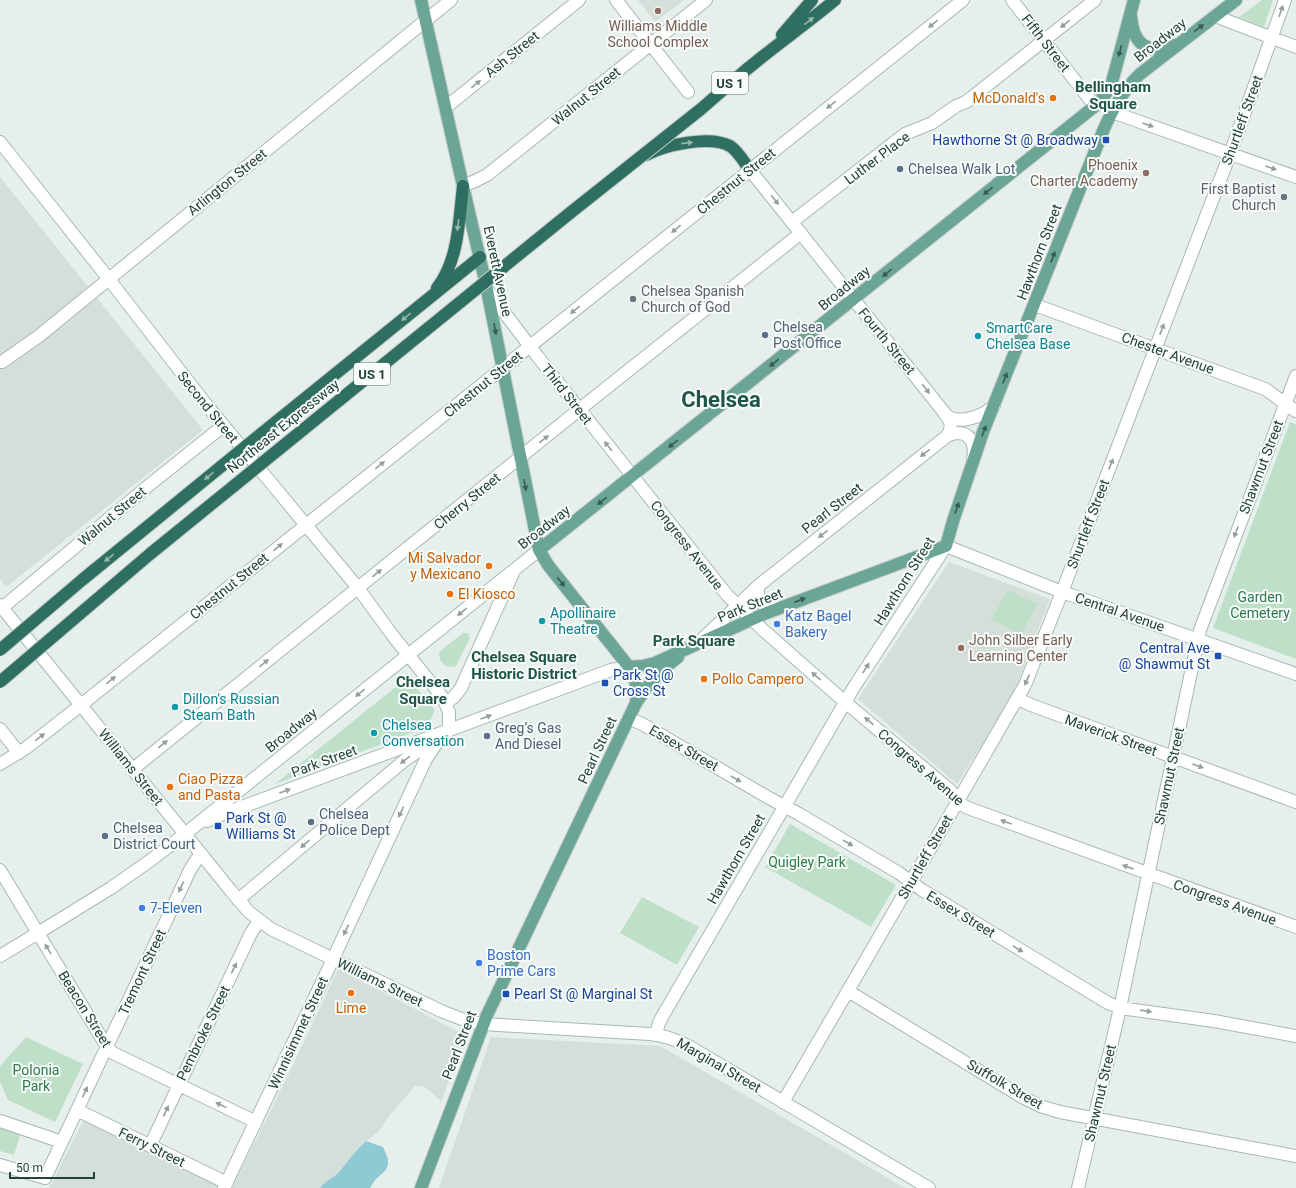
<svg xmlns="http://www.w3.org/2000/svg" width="1296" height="1188" font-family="Roboto,sans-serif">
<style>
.built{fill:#d4dfda}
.green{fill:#bfe0c8}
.water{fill:#8ec9d4}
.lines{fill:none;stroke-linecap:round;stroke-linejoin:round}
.street-casing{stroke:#a8b8b2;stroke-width:14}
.secondary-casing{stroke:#a4bbb3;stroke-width:14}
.primary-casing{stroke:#c2cac8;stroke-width:14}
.highway-casing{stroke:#c2cac8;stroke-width:14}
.street{stroke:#fff;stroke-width:12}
.secondary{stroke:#fff;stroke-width:12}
.primary{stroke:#6aa596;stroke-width:12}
.highway{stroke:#2f6f62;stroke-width:12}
.highway-bridge-casing{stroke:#c2cac8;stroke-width:14;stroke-linecap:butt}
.highway-bridge{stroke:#2f6f62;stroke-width:12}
.oneway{fill:#92a09c}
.oneway2{fill:#93b5ae}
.oneway3{fill:#365b51}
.education-dot{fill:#8d6e63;stroke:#f7fbf9;stroke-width:1.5}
.food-dot{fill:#e8710a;stroke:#f7fbf9;stroke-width:1.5}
.transit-dot{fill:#1a4fb4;stroke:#f7fbf9;stroke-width:1.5}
.service-dot{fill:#5c6f8a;stroke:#f7fbf9;stroke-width:1.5}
.worship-dot{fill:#6b7280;stroke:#f7fbf9;stroke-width:1.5}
.culture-dot{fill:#0f9aa8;stroke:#f7fbf9;stroke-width:1.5}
.shop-dot{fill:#3f7fe0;stroke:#f7fbf9;stroke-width:1.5}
.labels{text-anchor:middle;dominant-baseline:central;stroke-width:4;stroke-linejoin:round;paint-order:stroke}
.shield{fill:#f7fbf9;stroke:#637a73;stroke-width:1}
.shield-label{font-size:13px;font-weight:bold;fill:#24423a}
.education-label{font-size:14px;fill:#785e54;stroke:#f7fbf9}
.street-label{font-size:14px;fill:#24423a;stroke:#f7fbf9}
.food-label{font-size:14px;fill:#c56008;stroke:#f7fbf9;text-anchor:start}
.transit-label{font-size:14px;fill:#164399;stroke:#f7fbf9;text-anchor:start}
.service-label{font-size:14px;fill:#4e5e75;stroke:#f7fbf9;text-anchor:start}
.worship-label{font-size:14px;fill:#5b616d;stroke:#f7fbf9;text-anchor:end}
.culture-label{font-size:14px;fill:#0d838f;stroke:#f7fbf9;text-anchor:start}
.park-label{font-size:14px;fill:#2d7a4b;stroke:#f7fbf9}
.shop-label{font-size:14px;fill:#366cbe;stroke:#f7fbf9;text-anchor:start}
.neighbourhood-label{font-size:15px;font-weight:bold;fill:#1f5548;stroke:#f7fbf9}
.town-label{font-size:22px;font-weight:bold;fill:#1f5548;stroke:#f7fbf9}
</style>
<rect width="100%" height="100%" fill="#e6efeb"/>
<path class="built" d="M638,0H684L655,22Z
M0,177L203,430L6,587L0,579Z
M949,562L1050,599L1012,698L957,784L858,699Z
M338,969L465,1035L441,1103L440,1100L426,1088L421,1086H415L389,1116L379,1131L361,1145L339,1171L325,1183L320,1188H232L292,1067Z
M491,1037L660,1046L905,1188H439Z
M84,1119L227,1188H49Z"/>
<path class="green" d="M1262,0H1273L1264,27L1239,17Z
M1290,422L1296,424V659L1213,628Z
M1008,590L1037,604L1021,635L991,619Z
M463,633H468L470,638L456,666C446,669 439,663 439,652Z
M408,677L435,710L427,727L275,784Z
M790,824L896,885L871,927L765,867Z
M642,897L699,927L677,965L620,933Z
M26,1037L83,1064L55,1122L8,1100L0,1082V1066Z
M0,1125L21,1132L14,1155L0,1151Z"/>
<path class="water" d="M366,1141L383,1147L388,1159V1164L386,1170L375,1180L370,1188H320C325,1181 333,1178 339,1172C348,1161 356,1150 366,1141Z"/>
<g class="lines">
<defs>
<path id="street" d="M616,0L688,92
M1215,16L1296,47
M445,108L579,0
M1112,112L1296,177
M463,186L475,181L487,175L706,0
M792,222L905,134L932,123L956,106L966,102L1095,0
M1035,305L1265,389L1296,411
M0,362H2L39,336L425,21
M947,436C952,433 956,433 960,433C974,435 975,449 973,460
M758,586C757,603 761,606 777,609
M737,606L758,586L947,436C953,427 951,421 945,414
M2,608L148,486L223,426
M1018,699L1031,705L1296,802
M845,702L950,790L961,804L968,808L1296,927
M81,705L963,0
M629,718L644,725L769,798L799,814L899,873L922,890L1108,1003L1120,1008L1214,1021L1296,1036
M0,729L19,753
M133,769L585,405L801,233
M238,900L405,760L441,736
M0,956L38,933L107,1047L113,1053L256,1122
M848,991L1022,1097L1040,1106L1060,1112L1296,1156
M783,1102L856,977L1025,685L1062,592L1230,154L1285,0
M77,1110L227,1183
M0,1121L62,1142
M150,1146L251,933L259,921
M0,1165L45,1178L190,870L197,859L202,855
M224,1188L333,959
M1078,1188L1120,1008L1200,630L1296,376"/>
<path id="secondary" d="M1012,0L1095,106
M425,21L451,0
M0,142L108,278L205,403L358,588L393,636L443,698L449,712V730L436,744L426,759L333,959
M750,170L947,416C960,425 983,416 994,406
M488,291L538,357L727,595L762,629L845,702
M0,605L231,891L249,912L271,929L441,1011L467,1021L483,1024L649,1034C664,1035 677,1040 690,1047L929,1188
M700,641L737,606
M446,703L454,697L461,688L513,573
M0,764L26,748L81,705
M207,821L223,814L611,670L629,667
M0,870L38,933L111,888L151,860L185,834L539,550
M656,1034L659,1023L662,1017L854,687L946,546L1062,592L1296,674"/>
<path id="primary" d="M421,0L463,186L486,285L539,550L548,565L629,667C636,679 638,689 636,703
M1131,16C1133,44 1147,55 1173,45
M539,550L1095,106L1105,95L1112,82L1134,0
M629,667L643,666L655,663L764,614L946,546L953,521L983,432L1103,131C1112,110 1123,90 1140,74L1236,0
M421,1188L487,1015L636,703C647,685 661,670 678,657"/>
<path id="highway" d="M782,35L812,0
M739,76C770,49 804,26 835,0
M646,155C665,145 710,135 730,146C738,151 744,162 750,170
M437,288C459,260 459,219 463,186
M261,434L480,257"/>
</defs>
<use href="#street" class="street-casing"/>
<use href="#secondary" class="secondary-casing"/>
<use href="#primary" class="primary-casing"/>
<use href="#highway" class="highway-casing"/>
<use href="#street" class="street"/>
<use href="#secondary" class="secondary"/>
<use href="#primary" class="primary"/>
<use href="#highway" class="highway"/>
<defs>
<path id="highway-bridge" d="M0,650L82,580L261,434
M0,682L150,554L570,213L701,109L747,69"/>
</defs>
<use href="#highway-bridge" class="highway-bridge-casing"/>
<use href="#highway-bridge" class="highway-bridge"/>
</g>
<defs><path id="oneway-solid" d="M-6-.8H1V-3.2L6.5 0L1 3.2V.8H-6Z"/></defs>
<g class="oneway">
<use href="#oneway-solid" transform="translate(1281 11) rotate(-71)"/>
<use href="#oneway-solid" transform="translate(933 24) rotate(141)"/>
<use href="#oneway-solid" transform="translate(1065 24) rotate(142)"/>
<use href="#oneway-solid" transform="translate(476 84) rotate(-39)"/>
<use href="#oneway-solid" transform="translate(831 105) rotate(141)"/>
<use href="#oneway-solid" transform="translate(1148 125) rotate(19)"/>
<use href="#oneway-solid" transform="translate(1271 168) rotate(19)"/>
<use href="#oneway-solid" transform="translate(775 200) rotate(51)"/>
<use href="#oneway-solid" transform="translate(676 229) rotate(141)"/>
<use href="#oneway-solid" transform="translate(575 310) rotate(141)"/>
<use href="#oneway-solid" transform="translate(1162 329) rotate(-69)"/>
<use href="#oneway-solid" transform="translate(926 389) rotate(52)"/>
<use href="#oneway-solid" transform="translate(544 439) rotate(-39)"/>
<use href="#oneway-solid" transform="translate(608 446) rotate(-128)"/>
<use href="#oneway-solid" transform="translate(925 453) rotate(142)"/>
<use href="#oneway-solid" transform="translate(1111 464) rotate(-69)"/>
<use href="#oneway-solid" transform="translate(380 465) rotate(-39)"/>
<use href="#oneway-solid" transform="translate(1236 532) rotate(111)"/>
<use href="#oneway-solid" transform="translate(823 534) rotate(142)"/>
<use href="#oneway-solid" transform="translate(278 547) rotate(-39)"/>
<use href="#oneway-solid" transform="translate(377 573) rotate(-39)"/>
<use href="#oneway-solid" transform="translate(462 612) rotate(141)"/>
<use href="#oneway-solid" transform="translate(264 663) rotate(-39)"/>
<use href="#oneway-solid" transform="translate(866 668) rotate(-57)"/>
<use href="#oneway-solid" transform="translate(816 676) rotate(-139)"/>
<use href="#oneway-solid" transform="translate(111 680) rotate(-39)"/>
<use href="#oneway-solid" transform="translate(1027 680) rotate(114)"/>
<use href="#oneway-solid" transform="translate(360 693) rotate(141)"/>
<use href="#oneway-solid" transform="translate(486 717) rotate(-20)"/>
<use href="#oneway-solid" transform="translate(869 721) rotate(-140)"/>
<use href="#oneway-solid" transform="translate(40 737) rotate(-38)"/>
<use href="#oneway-solid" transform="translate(163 744) rotate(-39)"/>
<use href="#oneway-solid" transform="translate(405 760) rotate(142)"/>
<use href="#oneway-solid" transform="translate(1198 766) rotate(20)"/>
<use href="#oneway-solid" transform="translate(736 779) rotate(31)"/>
<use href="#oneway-solid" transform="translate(285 791) rotate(-20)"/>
<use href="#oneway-solid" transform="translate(401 812) rotate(115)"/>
<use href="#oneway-solid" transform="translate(1006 822) rotate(-160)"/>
<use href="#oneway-solid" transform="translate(848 843) rotate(31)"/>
<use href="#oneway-solid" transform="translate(305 844) rotate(140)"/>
<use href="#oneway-solid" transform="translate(1128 867) rotate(-160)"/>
<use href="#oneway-solid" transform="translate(181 887) rotate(115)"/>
<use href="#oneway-solid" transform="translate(346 930) rotate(115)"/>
<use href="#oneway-solid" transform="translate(48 949) rotate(-121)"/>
<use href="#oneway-solid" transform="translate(1018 949) rotate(31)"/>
<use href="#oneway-solid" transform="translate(234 968) rotate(-64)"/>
<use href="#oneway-solid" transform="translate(1146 1011) rotate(8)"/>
<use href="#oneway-solid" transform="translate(85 1092) rotate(-65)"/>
<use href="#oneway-solid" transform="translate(221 1105) rotate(-154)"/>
<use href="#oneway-solid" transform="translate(166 1111) rotate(-65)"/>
</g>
<g class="oneway2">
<use href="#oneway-solid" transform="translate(809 21) rotate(-38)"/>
<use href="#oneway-solid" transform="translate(687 143) rotate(-6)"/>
<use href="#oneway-solid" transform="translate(458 225) rotate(97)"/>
<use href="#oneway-solid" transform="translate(406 317) rotate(141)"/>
<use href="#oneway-solid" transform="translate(209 476) rotate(141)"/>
<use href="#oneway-solid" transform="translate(109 558) rotate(141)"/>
</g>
<g class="oneway3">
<use href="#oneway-solid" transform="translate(1199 28) rotate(-38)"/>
<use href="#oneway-solid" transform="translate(1120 51) rotate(105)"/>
<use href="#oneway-solid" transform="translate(988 191) rotate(141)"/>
<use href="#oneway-solid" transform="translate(1053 257) rotate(-69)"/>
<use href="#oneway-solid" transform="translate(887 273) rotate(141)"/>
<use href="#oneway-solid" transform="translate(495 329) rotate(79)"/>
<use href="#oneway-solid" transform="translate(774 363) rotate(141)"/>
<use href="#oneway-solid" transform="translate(1005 378) rotate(-68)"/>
<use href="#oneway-solid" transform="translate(984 431) rotate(-69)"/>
<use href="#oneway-solid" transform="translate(673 444) rotate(141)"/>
<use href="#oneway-solid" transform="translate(525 485) rotate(79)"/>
<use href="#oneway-solid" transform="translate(602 501) rotate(142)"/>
<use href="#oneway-solid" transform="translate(957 508) rotate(-71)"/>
<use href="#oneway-solid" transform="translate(561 582) rotate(51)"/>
<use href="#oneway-solid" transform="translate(800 600) rotate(-21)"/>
</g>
<g class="education-dot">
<circle cx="658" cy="11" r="4"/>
<circle cx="1146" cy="173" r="4"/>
<circle cx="961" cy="648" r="4"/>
</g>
<g class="food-dot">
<circle cx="1053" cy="98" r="4"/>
<circle cx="489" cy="566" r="4"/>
<circle cx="450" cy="594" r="4"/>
<circle cx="704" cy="679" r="4"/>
<circle cx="170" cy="787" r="4"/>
<circle cx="351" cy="993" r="4"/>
</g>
<g class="transit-dot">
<rect x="1102" y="136" width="8" height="8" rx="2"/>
<rect x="1214" y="652" width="8" height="8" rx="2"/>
<rect x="601" y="679" width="8" height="8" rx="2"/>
<rect x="214" y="822" width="8" height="8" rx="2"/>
<rect x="502" y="990" width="8" height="8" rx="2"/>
</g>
<g class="service-dot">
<circle cx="900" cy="169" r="4"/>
<circle cx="765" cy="335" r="4"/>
<circle cx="487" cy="736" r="4"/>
<circle cx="311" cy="822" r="4"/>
<circle cx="105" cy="836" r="4"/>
</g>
<g class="worship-dot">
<circle cx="1284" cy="197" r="4"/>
<circle cx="633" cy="299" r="4"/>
</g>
<g class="culture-dot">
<circle cx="978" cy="336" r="4"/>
<circle cx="542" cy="621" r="4"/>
<circle cx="175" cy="707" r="4"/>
<circle cx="374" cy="733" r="4"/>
</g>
<g class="shop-dot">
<circle cx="777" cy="624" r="4"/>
<circle cx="142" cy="908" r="4"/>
<circle cx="479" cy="963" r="4"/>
</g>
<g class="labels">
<g class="shield">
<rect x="712" y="72" width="36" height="22" rx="3"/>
<rect x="354" y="363" width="36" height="22" rx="3"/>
</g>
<g class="shield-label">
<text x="730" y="83">US 1</text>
<text x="372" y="374">US 1</text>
</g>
<g class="education-label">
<text x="658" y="26">Williams Middle<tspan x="658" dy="16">School Complex</tspan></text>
<text x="1138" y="165" text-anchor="end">Phoenix<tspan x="1138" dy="16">Charter Academy</tspan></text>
<text x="969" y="640" text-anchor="start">John Silber Early<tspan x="969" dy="16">Learning Center</tspan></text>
</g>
<g class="street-label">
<text transform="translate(1160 40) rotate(-38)">Broadway</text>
<text transform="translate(1046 43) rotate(52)">Fifth Street</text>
<text transform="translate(512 54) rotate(-39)">Ash Street</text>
<text transform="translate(586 96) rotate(-39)">Walnut Street</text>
<text transform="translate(1242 120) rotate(-70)">Shurtleff Street</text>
<text transform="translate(877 158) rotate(-37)">Luther Place</text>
<text transform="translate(736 181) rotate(-39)">Chestnut Street</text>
<text transform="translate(227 182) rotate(-39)">Arlington Street</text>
<text transform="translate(1039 252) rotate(-69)">Hawthorn Street</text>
<text transform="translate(498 271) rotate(78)">Everett Avenue</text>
<text transform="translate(844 288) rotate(-39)">Broadway</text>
<text transform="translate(887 341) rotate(51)">Fourth Street</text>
<text transform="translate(1168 353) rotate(20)">Chester Avenue</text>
<text transform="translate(483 384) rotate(-39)">Chestnut Street</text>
<text transform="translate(567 394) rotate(52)">Third Street</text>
<text transform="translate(208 407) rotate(51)">Second Street</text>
<text transform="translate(283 426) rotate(-39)">Northeast Expressway</text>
<text transform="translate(1261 467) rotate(-69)">Shawmut Street</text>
<text transform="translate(467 501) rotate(-39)">Cherry Street</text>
<text transform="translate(832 508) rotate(-38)">Pearl Street</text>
<text transform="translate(112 516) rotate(-40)">Walnut Street</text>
<text transform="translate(1088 524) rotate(-69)">Shurtleff Street</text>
<text transform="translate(544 527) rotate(-38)">Broadway</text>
<text transform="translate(687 545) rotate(52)">Congress Avenue</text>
<text transform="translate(904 581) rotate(-58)">Hawthorn Street</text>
<text transform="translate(229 586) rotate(-39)">Chestnut Street</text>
<text transform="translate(750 605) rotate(-22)">Park Street</text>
<text transform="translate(1120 612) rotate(19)">Central Avenue</text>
<text transform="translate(291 730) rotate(-39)">Broadway</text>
<text transform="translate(1111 735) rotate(20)">Maverick Street</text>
<text transform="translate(684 748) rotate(30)">Essex Street</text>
<text transform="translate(597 750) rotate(-65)">Pearl Street</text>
<text transform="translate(324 761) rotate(-20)">Park Street</text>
<text transform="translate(131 767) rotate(51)">Williams Street</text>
<text transform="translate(921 767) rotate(41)">Congress Avenue</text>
<text transform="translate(1169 776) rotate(-78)">Shawmut Street</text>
<text transform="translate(925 857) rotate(-60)">Shurtleff Street</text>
<text transform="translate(736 859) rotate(-60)">Hawthorn Street</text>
<text transform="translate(1225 902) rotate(20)">Congress Avenue</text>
<text transform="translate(961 914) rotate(31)">Essex Street</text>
<text transform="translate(142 972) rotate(-65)">Tremont Street</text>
<text transform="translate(380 982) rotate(26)">Williams Street</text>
<text transform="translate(85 1009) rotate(58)">Beacon Street</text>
<text transform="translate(203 1033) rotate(-64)">Pembroke Street</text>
<text transform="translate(298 1033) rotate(-65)">Winnisimmet Street</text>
<text transform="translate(459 1045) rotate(-69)">Pearl Street</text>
<text transform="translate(719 1065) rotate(30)">Marginal Street</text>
<text transform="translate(1005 1084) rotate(30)">Suffolk Street</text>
<text transform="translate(1100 1093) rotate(-77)">Shawmut Street</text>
<text transform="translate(152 1147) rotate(26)">Ferry Street</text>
</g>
<g class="food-label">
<text x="1045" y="98" text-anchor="end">McDonald's</text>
<text x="481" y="558" text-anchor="end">Mi Salvador<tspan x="481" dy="16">y Mexicano</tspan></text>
<text x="458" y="594">El Kiosco</text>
<text x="712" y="679">Pollo Campero</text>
<text x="178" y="779">Ciao Pizza<tspan x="178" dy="16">and Pasta</tspan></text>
<text x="351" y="1008" text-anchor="middle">Lime</text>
</g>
<g class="transit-label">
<text x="1098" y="140" text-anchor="end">Hawthorne St @ Broadway</text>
<text x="1210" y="648" text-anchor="end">Central Ave<tspan x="1210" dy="16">@ Shawmut St</tspan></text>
<text x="613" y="675">Park St @<tspan x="613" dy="16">Cross St</tspan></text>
<text x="226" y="818">Park St @<tspan x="226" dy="16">Williams St</tspan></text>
<text x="514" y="994">Pearl St @ Marginal St</text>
</g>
<g class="service-label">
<text x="908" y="169">Chelsea Walk Lot</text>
<text x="773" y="327">Chelsea<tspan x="773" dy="16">Post Office</tspan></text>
<text x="495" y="728">Greg’s Gas<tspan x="495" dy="16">And Diesel</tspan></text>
<text x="319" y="814">Chelsea<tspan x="319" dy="16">Police Dept</tspan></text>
<text x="113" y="828">Chelsea<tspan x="113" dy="16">District Court</tspan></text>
</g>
<g class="worship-label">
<text x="1276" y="189">First Baptist<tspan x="1276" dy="16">Church</tspan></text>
<text x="641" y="291" text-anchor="start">Chelsea Spanish<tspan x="641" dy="16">Church of God</tspan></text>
</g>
<g class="culture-label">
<text x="986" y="328">SmartCare<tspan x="986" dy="16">Chelsea Base</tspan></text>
<text x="550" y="613">Apollinaire<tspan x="550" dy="16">Theatre</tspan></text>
<text x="183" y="699">Dillon's Russian<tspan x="183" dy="16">Steam Bath</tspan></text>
<text x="382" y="725">Chelsea<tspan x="382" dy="16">Conversation</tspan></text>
</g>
<g class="park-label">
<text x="1260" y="597">Garden<tspan x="1260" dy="16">Cemetery</tspan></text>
<text x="807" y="862">Quigley Park</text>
<text x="36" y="1070">Polonia<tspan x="36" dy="16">Park</tspan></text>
</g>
<g class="shop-label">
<text x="785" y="616">Katz Bagel<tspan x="785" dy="16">Bakery</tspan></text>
<text x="150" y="908">7-Eleven</text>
<text x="487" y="955">Boston<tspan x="487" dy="16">Prime Cars</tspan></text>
</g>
<g class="neighbourhood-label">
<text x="1113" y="87">Bellingham<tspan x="1113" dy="17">Square</tspan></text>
<text x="694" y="641">Park Square</text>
<text x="524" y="657">Chelsea Square<tspan x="524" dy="17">Historic District</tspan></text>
<text x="423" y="682">Chelsea<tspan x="423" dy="17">Square</tspan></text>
</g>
<g class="town-label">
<text x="721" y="399">Chelsea</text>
</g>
</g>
<path d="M10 1172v6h84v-6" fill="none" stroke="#24423a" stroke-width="2"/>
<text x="16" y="1172" font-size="12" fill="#24423a" stroke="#f7fbf9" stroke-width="3" paint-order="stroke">50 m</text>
</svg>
